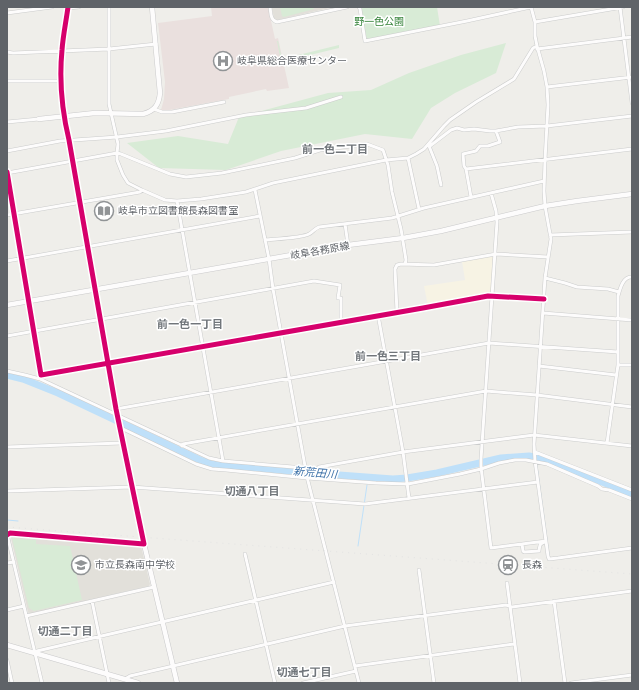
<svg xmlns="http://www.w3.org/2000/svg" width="639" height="690" font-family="'Varela Round','Noto Sans JP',sans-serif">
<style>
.commercial{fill:#f7f3e4}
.education{fill:#e2e0da}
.medical{fill:#eae0de}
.green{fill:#d8ebd6}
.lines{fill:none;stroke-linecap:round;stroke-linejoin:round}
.stream{stroke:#bfe0f9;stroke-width:1}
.river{stroke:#bfe0f9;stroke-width:7}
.street-casing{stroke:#cbcccc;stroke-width:4}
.secondary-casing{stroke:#cacacb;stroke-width:5.5}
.street{stroke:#fdfcfc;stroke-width:3}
.secondary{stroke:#fdfcfc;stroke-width:4.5}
.rail{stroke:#e4e4e4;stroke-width:1;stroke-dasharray:1 5;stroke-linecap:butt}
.cycleway-casing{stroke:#fff;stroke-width:8}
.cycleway{stroke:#d6006c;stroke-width:5}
.labels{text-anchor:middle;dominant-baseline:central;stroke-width:3;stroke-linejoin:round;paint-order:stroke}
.park-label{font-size:10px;fill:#348238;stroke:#fff}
.poi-label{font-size:10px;fill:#5f6368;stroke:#fff;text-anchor:start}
.street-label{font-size:10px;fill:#5f6368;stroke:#fff}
.neighbourhood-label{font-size:11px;font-weight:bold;fill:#70757a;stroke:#fff}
.water-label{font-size:11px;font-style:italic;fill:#4174aa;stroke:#fff}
</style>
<rect width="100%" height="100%" fill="#efeeea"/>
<path class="commercial" d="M494,256L491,294L428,306L424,286L465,280L462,261Z"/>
<path class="education" d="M272,7H334L277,20L274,19Z
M12,536L141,546L150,584L149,586L29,614L28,612L11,538Z"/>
<path class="medical" d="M211,7H268L275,39L278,38L289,88L267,91L266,89L229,97V99L164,111L161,110L164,99L165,82L158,23L212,16Z"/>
<path class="green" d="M280,7H313L314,9L284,17L282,16Z
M360,7H437L440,26L367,40Z
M277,41H278L282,59L339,45V48L281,62Z
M506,43L496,73L455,93L431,108L412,139L365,134L281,151L226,170L159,168L127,143L178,136L228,144L239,117L328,93L371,90L409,73L461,55Z
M12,538L36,540V544L70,546L82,600L34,611L29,608Z"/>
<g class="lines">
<path class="stream" d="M537,466L549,555
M7,520L18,521
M358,546L367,485"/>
<path class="river" d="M7,375L23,379L58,393L200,460L211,464L312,473L393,479L407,478L437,473L501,458L529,456L545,459L632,494"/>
<defs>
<path id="street" d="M109,7V104L118,144L117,153V160L123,175L128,183L142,190L165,200L177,201L201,199L246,192L273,183L386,160L408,158L416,154L424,149L444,126L450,120L476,102L514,79L533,48L537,46
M270,7C271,13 270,20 277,22L347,7
M359,7L360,9L365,41L467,21L531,7
M531,7L535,22V36L537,46L544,71L547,87L548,105L545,160L544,191L545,206L551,239L545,278L534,444L535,461L548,556L549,559L558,558L632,548
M620,7L632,103
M68,8L79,7
M7,13L52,7
M535,22L623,7
M537,49L632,37
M7,52L13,53L109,49L156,44
M7,81H61
M547,87L632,77
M61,88L62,51L68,7
M154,109L162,112H172L224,102
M7,122L39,119
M429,146L437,166L441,185
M430,146L451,130L457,128L464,130L474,129L490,131H496L518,127L547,126L632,116
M7,151L60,141L117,137L166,131L246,115L306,108L341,97
M408,158L419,209
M466,169L632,149
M7,172L41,375L423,308L488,296L544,299
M7,173L117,153L121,154L170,174L186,177L222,173L295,158L320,150L367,144L383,150L388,165L392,192L401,229L406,260L405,264
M255,190L269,259L273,289L307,477L359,683
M491,193L496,211L497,222L481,459V467L491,548L546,541C539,545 540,544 539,551L524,552L523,551L522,544
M471,197L466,169L464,166L463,154L476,151L480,146H488L500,142L496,131
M177,201L223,461L317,469L319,467L403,452L534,435L632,446
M7,215L140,192L142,190
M345,224L348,245
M550,235L632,232
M265,240C274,239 302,238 309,234C313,232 314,229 319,227L392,218L424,208L544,181
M7,261L260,216
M545,278L565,283L577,287L608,289L619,292
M397,312L395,269L397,265L401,264L434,265L496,254L548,257
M543,313L632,320
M378,315L403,452L409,498
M7,336L314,281L340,285L338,298H341V322
M618,365H632
M539,366L616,375
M7,371L25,375L40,379
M40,379L209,458L223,461
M116,409L489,343L618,352
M120,429H123L196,464L212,469L226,470L307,478L376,483L408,484L460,474L481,469L499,463L515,460H526L547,464L598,486L602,489L609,490L632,499
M607,443L618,365V296C620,289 623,276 632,277
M182,446L183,444L486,391L537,395L632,407
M7,447L122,443
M535,452L632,490
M7,491L132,487L365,504L538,482
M7,534L42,683
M7,535L10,533L144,544L142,533
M245,554L275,683
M7,563L14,562
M419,570L434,683
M507,583L520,683
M92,601L109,683
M554,601L565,683
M7,610L24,606
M26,616L154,587
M35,653L37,651L334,582
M7,660L12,683
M355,666L514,644
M125,679L130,676L345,626L506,605L512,607L632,591
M303,683L356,671
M571,683L632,675"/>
<path id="secondary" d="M61,88L64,116L69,140L116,409L142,533
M39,119L95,113L143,114C155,111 159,104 160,93L152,7
M7,305L348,245L403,238L441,231L545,206L577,201L632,194
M144,544L177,683
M7,645L138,683"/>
</defs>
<use href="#street" class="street-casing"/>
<use href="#secondary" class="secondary-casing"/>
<use href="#street" class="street"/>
<use href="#secondary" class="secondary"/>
<path class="rail" d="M7,527L632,574"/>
<defs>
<path id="cycleway" d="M7,172L41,375L423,308L488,296L544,299
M7,535L10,533L144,544L116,409L69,140C62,111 59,81 62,50C63,36 66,22 68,7"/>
</defs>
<use href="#cycleway" class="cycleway-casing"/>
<use href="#cycleway" class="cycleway"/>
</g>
<defs>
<symbol id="hospital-ring" viewBox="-11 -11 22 22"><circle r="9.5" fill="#fff" stroke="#919496" stroke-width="1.5"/><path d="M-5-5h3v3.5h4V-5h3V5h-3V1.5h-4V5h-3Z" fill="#919496"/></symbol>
<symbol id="library-ring" viewBox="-11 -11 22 22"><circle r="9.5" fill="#fff" stroke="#919496" stroke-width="1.5"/><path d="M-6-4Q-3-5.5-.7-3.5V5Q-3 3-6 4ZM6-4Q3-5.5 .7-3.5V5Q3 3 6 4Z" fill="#919496"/></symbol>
<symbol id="school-ring" viewBox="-11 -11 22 22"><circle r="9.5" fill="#fff" stroke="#919496" stroke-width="1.5"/><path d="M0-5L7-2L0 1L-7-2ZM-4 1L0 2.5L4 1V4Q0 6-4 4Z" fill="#919496"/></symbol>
<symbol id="station-ring" viewBox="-11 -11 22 22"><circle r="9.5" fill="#fff" stroke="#919496" stroke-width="1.5"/><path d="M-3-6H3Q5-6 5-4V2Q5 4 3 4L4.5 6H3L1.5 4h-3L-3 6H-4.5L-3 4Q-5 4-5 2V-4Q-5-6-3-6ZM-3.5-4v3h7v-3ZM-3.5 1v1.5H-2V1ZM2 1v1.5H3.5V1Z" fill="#919496"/></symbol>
</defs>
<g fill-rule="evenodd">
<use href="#hospital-ring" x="212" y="50" width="22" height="22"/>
<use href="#library-ring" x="93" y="200" width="22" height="22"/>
<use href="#school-ring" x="70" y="554" width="22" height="22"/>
<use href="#station-ring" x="497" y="554" width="22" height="22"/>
</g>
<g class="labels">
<g class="park-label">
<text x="379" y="22">野一色公園</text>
</g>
<g class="poi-label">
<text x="237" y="61">岐阜県総合医療センター</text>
<text x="118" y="211">岐阜市立図書館長森図書室</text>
<text x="95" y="565">市立長森南中学校</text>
<text x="522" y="565">長森</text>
</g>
<g class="street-label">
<text transform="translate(320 251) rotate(-10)">岐阜各務原線</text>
</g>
<g class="neighbourhood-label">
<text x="335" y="149">前一色二丁目</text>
<text x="190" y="324">前一色一丁目</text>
<text x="388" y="356">前一色三丁目</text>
<text x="252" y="491">切通八丁目</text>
<text x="65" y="631">切通二丁目</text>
<text x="304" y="672">切通七丁目</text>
</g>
<g class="water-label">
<text transform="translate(315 473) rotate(5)">新荒田川</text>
</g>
</g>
<rect width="639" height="690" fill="none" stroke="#5f6368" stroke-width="16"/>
</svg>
